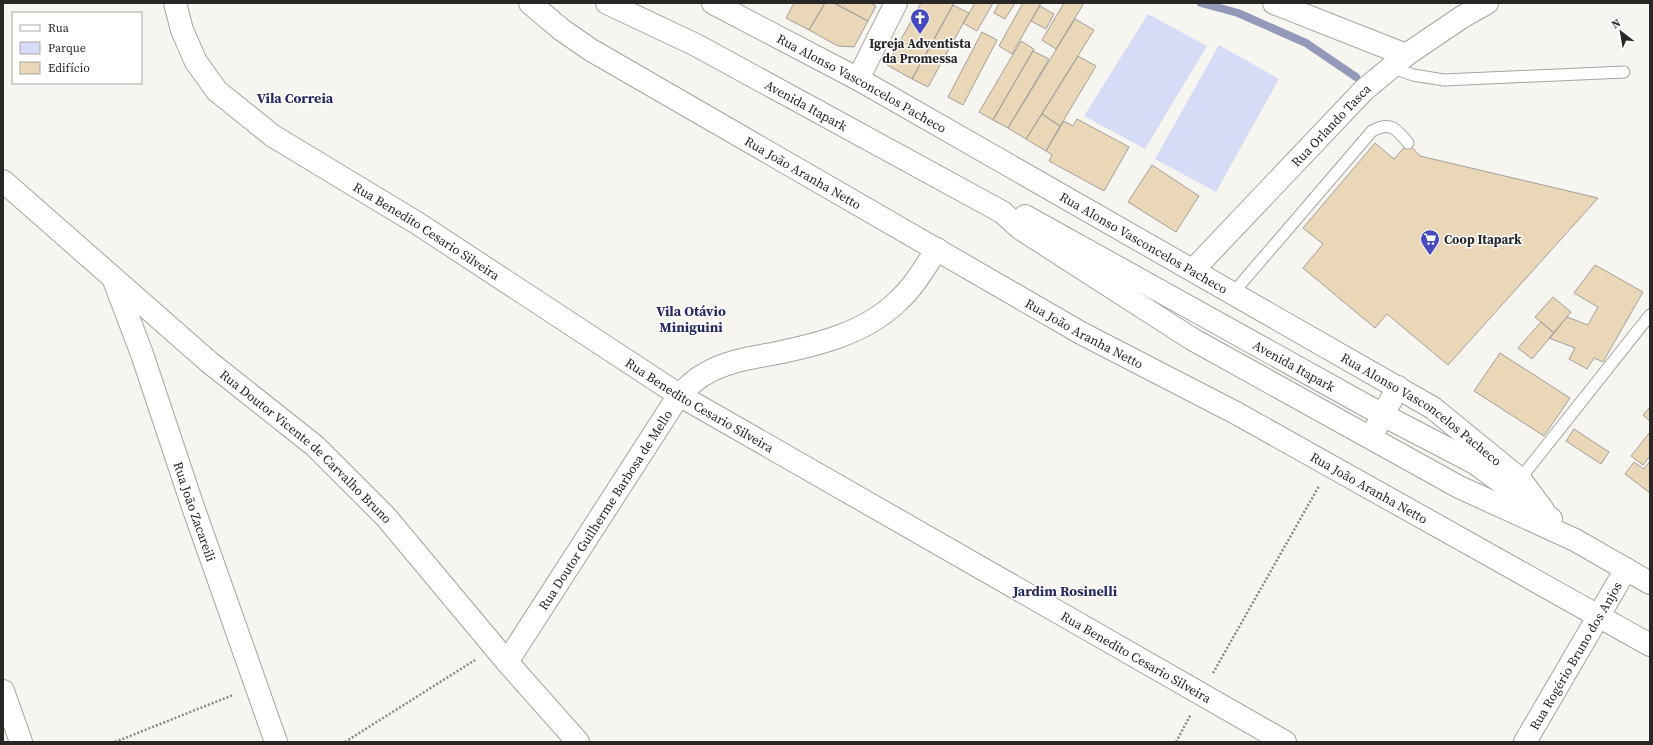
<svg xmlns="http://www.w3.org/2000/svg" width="1653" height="745" font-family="'Source Serif 4',serif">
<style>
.green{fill:#d7dcf6}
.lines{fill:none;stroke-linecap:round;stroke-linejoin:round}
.stream{stroke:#9399b8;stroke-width:8}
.building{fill:#e9d7b7;stroke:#a29f9a}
.service-casing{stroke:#a6a49f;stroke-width:13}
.minor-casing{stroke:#a6a49f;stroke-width:24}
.tertiary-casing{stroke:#a6a49f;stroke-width:24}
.secondary-casing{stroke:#a6a49f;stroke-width:24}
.path{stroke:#8a8886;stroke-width:2.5;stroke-dasharray:2 2;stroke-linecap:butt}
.service{stroke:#fff;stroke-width:11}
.minor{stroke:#fff;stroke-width:22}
.tertiary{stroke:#fff;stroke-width:22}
.secondary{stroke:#fff;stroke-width:22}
.labels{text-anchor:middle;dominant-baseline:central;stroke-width:3;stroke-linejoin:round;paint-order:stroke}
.poi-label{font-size:13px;font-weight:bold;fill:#282726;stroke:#fff}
.street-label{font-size:13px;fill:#282726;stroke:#fff}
.neighbourhood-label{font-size:14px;font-weight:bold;fill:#262962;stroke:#fff}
</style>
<rect width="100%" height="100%" fill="#f7f5f0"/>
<path class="green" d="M1148,14L1207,46L1145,149L1084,116Z
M1219,45L1279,79L1216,192L1155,159Z"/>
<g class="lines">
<path class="stream" d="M1201,3L1238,13L1306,43L1356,77"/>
</g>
<path class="building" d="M794,3H825L809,30L786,18Z
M825,3H834L868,21L854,47L838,46L809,30Z
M834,3H870L876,6L868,21Z
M921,3H954L912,79L887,65Z
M975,3H993L977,31L963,23Z
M999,3H1015L1005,19L994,13Z
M1023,3H1041L1012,54L999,46Z
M1064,3H1084L1056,49L1042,40Z
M953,5L969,13L928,87L912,79Z
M1040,6L1054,14L1046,29L1031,21Z
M1075,19L1094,30L1026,139L1008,128Z
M982,32L997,40L963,105L948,97Z
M1021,41L1034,49L993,120L979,112Z
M1033,51L1049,59L1008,128L993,120Z
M1078,56L1096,66L1060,126L1042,114Z
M1042,114L1060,126L1046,151L1026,139Z
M1077,119L1129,147L1104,191L1049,161L1052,155L1046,151L1064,121L1073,126Z
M1375,143L1394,159L1408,143L1420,156L1598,198L1448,365L1387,314L1375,328L1303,268L1323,244L1303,228Z
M1152,165L1199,196L1176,232L1128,202Z
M1595,265L1643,292L1603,362L1594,358L1587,369L1569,359L1575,348L1549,338L1567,317L1588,325L1598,307L1574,293Z
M1553,297L1571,312L1554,333L1535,317Z
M1541,322L1554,333L1532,359L1518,348Z
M1500,353L1570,398L1544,436L1474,391Z
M1650,407V421L1643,415Z
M1574,429L1609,452L1601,464L1566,441Z
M1650,432V456L1643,465L1631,456Z
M1650,461V493L1625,474L1634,462L1644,469Z"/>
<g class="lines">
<defs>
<path id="service" d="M1391,67L1413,75L1444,80L1624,72
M1233,293L1372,131C1390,121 1396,128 1408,143
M1520,479L1650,315"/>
<g id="minor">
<path id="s1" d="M175,3L182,30L196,62L217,91L273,136L417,223L679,395L1285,742"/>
<path id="s2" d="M530,3L562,30L591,50L1081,333L1236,413L1650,645"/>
<path d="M1274,3L1406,55"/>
<path d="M858,79L896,3"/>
<path id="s3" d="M3,181L209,362L315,446L386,517L507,662L578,742"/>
<path id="s4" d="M1193,270L1364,90L1406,55L1462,17L1487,3"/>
<path id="s5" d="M115,283L142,354L192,504L276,742"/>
<path id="s6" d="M507,662L679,395C687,388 695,379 705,374C725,362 749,358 772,354C816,345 864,334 897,302C914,287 925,267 937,249"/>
<path d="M3,691L21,742"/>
<path id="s7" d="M1525,742L1626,569"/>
</g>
<g id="tertiary">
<path id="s8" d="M713,3L858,79L1433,408L1520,479L1543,510"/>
</g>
<g id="secondary">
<path id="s9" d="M607,3L696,45L1002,212L1021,229L1192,339L1459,487L1575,540L1650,583"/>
<path id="s10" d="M1025,216L1383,415L1475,463L1551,519"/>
<path d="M1376,428L1398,387"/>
</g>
</defs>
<use href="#service" class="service-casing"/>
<use href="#minor" class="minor-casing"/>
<use href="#tertiary" class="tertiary-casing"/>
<use href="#secondary" class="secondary-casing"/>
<path class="path" d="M1213,673L1319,486
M115,742L233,695
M345,742L475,660
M1176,742L1191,714"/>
<use href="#service" class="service"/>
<use href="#minor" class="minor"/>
<use href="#tertiary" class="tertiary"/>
<use href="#secondary" class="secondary"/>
</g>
<defs>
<symbol id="church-pin" viewBox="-11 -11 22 30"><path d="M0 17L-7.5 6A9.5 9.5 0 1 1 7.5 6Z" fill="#484abf" stroke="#fff"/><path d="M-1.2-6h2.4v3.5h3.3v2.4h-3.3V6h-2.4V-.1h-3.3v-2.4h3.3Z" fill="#fff"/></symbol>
<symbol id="supermarket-pin" viewBox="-11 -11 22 30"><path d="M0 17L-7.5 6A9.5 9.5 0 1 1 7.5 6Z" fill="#484abf" stroke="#fff"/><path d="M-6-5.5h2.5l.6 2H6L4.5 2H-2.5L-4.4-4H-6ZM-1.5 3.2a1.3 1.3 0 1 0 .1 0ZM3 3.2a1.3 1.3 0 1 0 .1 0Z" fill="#fff"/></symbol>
</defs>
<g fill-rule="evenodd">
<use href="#church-pin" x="909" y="7" width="22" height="30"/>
<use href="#supermarket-pin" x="1419" y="228" width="22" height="30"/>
</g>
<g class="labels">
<g class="poi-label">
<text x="920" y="43">Igreja Adventista<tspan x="920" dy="15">da Promessa</tspan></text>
<text x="1444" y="239" text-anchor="start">Coop Itapark</text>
</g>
<g class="street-label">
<text stroke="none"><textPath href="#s8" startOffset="169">Rua Alonso Vasconcelos Pacheco</textPath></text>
<text stroke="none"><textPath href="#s9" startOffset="224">Avenida Itapark</textPath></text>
<text stroke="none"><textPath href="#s4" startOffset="200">Rua Orlando Tasca</textPath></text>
<text stroke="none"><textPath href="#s2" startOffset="322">Rua João Aranha Netto</textPath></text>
<text stroke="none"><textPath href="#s1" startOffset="351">Rua Benedito Cesario Silveira</textPath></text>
<text stroke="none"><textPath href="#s8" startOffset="493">Rua Alonso Vasconcelos Pacheco</textPath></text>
<text stroke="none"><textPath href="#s2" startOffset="646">Rua João Aranha Netto</textPath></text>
<text stroke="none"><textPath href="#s10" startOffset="308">Avenida Itapark</textPath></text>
<text stroke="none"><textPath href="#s1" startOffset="675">Rua Benedito Cesario Silveira</textPath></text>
<text stroke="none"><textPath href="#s8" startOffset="817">Rua Alonso Vasconcelos Pacheco</textPath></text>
<text stroke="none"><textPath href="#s3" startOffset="403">Rua Doutor Vicente de Carvalho Bruno</textPath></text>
<text stroke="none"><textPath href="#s2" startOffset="970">Rua João Aranha Netto</textPath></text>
<text stroke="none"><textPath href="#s6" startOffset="181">Rua Doutor Guilherme Barbosa de Mello</textPath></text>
<text stroke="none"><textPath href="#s5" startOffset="242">Rua João Zacareili</textPath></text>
<text stroke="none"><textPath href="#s7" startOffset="100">Rua Rogério Bruno dos Anjos</textPath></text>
<text stroke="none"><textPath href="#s1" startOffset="1179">Rua Benedito Cesario Silveira</textPath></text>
</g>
<g class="neighbourhood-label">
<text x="295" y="98">Vila Correia</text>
<text x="691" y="311">Vila Otávio<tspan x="691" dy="16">Miniguini</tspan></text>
<text x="1065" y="591">Jardim Rosinelli</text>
</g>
</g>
<rect width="1653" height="745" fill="none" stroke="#282726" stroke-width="8"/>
<rect x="12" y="12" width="130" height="72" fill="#ffffff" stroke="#a9a9a8"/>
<rect x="20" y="25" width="20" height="6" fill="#ffffff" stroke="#a9a9a8"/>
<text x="48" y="32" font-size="12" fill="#282726">Rua</text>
<rect x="20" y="42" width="20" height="12" fill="#d7dcf6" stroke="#a9a9a8"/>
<text x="48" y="52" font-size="12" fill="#282726">Parque</text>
<rect x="20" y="62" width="20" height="12" fill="#e9d7b7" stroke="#a9a9a8"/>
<text x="48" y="72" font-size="12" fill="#282726">Edifício</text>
<g transform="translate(1621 32) rotate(329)" stroke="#ffffff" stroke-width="3" paint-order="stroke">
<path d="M0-3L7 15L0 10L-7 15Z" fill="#282726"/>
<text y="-6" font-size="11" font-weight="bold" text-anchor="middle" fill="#282726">N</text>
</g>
</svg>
